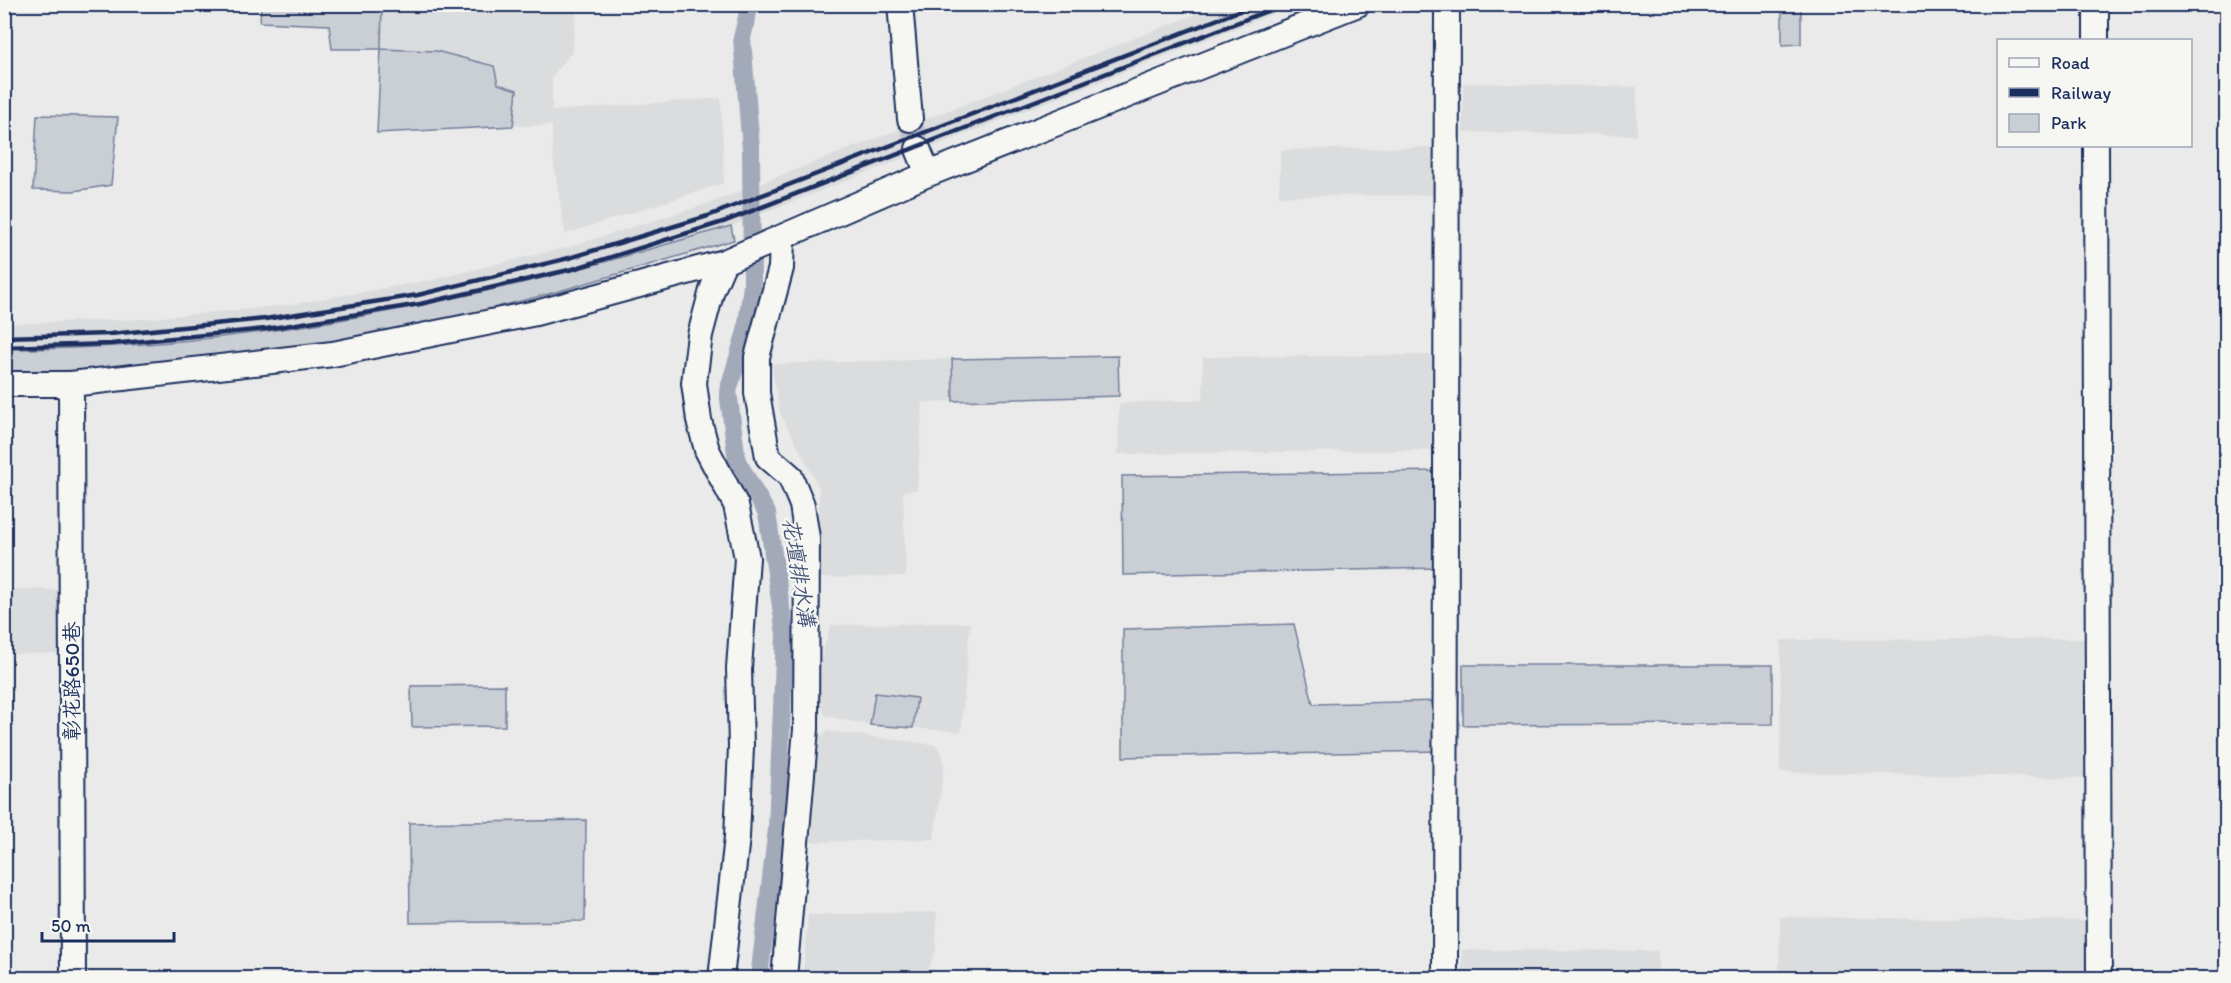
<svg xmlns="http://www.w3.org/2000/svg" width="2231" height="983" font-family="Itim,'LXGW WenKai TC',sans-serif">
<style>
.built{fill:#dadcde}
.green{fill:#caced5;stroke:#727e9a;stroke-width:1.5}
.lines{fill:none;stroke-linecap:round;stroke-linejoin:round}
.canal{stroke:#a2aaba;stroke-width:18}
.minor-tunnel{stroke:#c0c5cd;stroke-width:24;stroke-dasharray:24 12;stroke-linecap:butt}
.minor-casing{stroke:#1b2f5e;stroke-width:28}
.minor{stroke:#f6f6f2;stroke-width:24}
.rail{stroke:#1b2f5e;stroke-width:4.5}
.labels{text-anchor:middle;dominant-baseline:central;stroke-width:4.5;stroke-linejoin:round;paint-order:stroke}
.street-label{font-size:21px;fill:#1b2f5e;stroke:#f6f6f2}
.water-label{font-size:22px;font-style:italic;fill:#44547a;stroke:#f6f6f2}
</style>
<rect width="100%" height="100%" fill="#e9eae9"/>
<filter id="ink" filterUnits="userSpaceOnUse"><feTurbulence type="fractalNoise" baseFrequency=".0167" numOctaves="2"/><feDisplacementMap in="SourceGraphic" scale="12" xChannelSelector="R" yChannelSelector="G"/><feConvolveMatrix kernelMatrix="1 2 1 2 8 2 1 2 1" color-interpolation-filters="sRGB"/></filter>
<g filter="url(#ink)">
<path class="built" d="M382,5H577L572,52L552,76V111L721,98L724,183L565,234L553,157L552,125L513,126L517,90L381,49Z
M1220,5H1295L731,226L535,280L409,308L299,328L164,343L5,349L4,324L143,319L288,305L431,280L572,246L710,203Z
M1463,83L1637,87V135L1463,132Z
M1442,147V195L1279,196L1281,150Z
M1441,355V450L1118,454L1119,403L1203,400V357Z
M952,359L953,401L923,402L917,490L903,491L906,576L820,578L819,487L780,413L771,364Z
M4,589L68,590V653L5,654Z
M970,623L961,732L913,728L917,699L875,693L870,725L826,716L819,703L823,650L831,625Z
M2098,639L2097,778L1780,772L1781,640Z
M827,731L936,745L942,753L944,767L934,839L811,842L814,742Z
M937,912L936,950L925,978H803L808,915Z
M1780,917L2097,921L2096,978H1779Z
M1462,950L1658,951V978H1462Z"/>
<path class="green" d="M261,5H382L381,49L436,51L494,66L498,84L517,90L513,126L377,133L381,49H332L329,25L260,22Z
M1782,5H1801V44L1782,45Z
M37,115L118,117L111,185L74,191L33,190Z
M731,226L734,240L556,292L430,324L302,351L97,370L5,372V349C184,350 360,322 534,280C600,265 665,244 731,226Z
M1118,356L1119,396L953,401L952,359Z
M1441,471L1438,568L1123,575L1122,476Z
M1294,624L1313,704L1442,701L1441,751L1123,757V629Z
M1463,665H1773V724L1463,725Z
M505,685V726L412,727L411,686Z
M875,693L917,698L913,728L870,725Z
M586,820L585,921L410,923L409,823Z"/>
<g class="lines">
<path class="canal" d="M750,4L742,38L751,149L752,285L746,331L728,391L737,461L767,513L785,634L777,828L759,978"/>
<path class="minor-tunnel" d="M910,119L918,149"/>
<defs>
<path id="minor" d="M900,4L910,119
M2096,4V40
M2096,146L2099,978
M918,149L928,174
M782,238L781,268L757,357V393L768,457L790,476L802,505L807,538L806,729L784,978
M4,384H71L333,354L536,313L724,262L928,174L1358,4
M71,384L73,978
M721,978L737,837L741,747L739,668L747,558L736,505L707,450L699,420L694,383L700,335L712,290L724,262
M1445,978L1447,4"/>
</defs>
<use href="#minor" class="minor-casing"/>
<use href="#minor" class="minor"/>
<path class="rail" d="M4,337L110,334L265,319L418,295L569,258L708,216L1257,4
M4,347L111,344L266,329L420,304L573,269L726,221L1285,4"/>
</g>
</g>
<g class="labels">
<g class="street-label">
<text transform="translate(71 681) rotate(-90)">彰花路650巷</text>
</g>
<g class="water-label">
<text transform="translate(799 572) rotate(81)">花壇排水溝</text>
</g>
</g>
<rect width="2231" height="983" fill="none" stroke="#f6f6f2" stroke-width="24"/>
<rect x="12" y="12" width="2207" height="959" fill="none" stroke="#1b2f5e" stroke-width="2" filter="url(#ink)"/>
<rect x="1997" y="39" width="195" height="108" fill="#f6f6f2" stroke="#9ea6b7" stroke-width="1.5"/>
<rect x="2009" y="58" width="30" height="9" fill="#f6f6f2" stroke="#9ea6b7" stroke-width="1.5"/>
<text x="2051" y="69" font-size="18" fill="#1b2f5e">Road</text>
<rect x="2009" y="88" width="30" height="9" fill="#1b2f5e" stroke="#9ea6b7" stroke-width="1.5"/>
<text x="2051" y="99" font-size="18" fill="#1b2f5e">Railway</text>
<rect x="2009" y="114" width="30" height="18" fill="#caced5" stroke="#9ea6b7" stroke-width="1.5"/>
<text x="2051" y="129" font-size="18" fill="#1b2f5e">Park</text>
<path d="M42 932v9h132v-9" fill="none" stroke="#1b2f5e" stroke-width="3"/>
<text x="51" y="932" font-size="18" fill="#1b2f5e" stroke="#f6f6f2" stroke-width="4.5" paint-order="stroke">50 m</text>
</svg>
